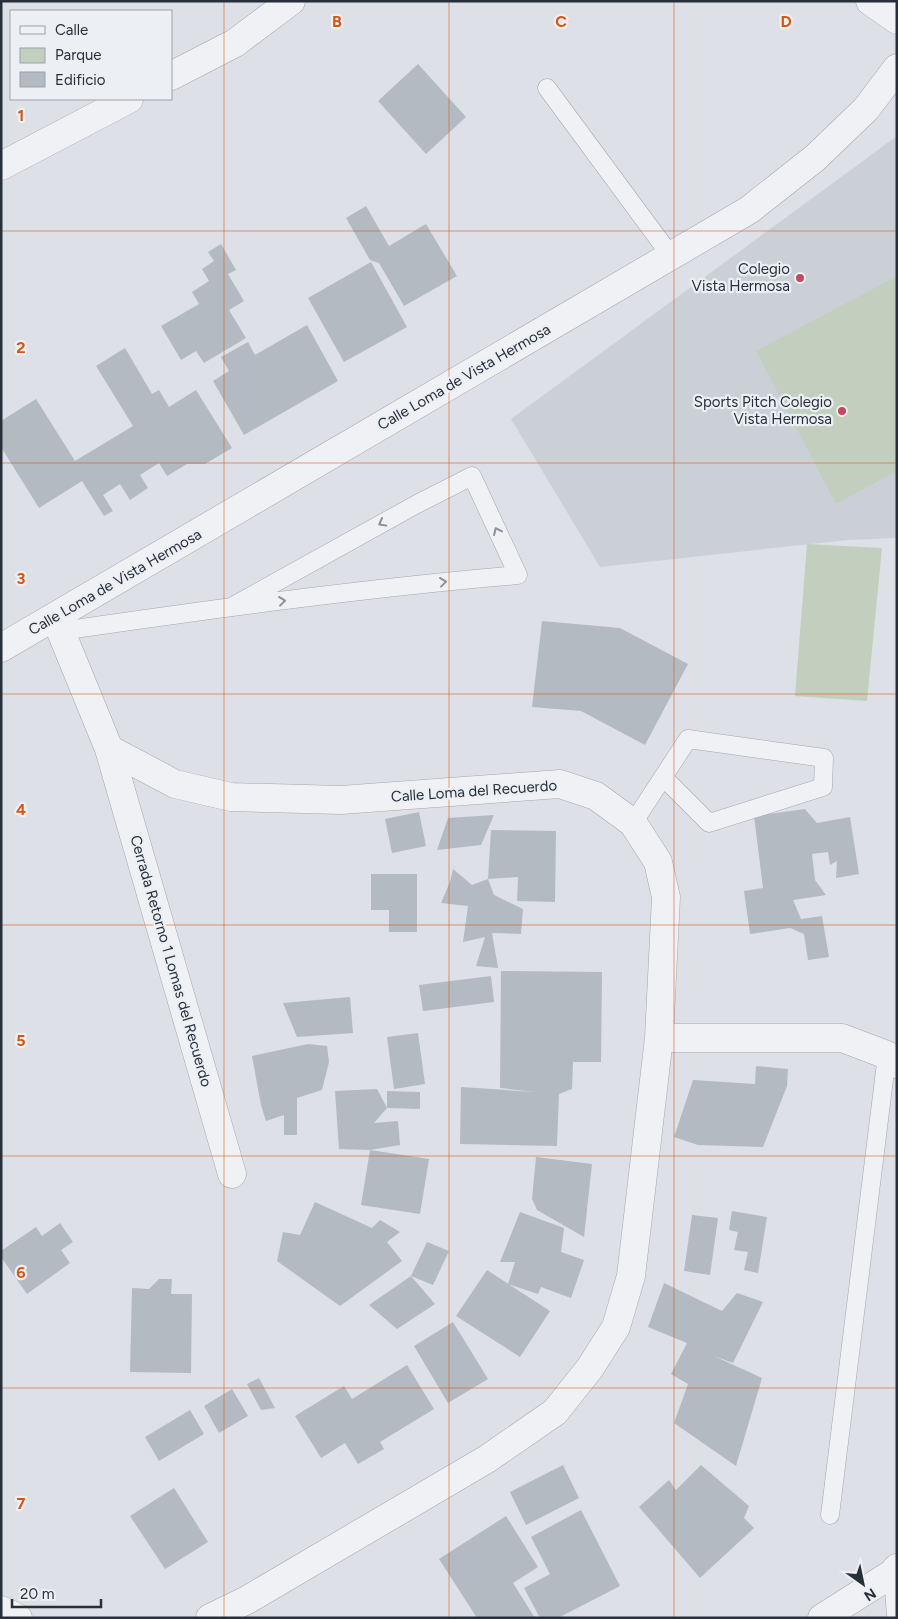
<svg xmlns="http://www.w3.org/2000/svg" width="898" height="1619" font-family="Figtree,sans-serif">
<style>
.built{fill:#cbd0d7}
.green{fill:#c3cfbe}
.building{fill:#b4bac2}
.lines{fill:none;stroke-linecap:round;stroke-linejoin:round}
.service-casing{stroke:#a3a7af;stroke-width:19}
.minor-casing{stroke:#a3a7af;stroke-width:29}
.tertiary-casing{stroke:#a3a7af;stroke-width:29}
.service{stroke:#eff1f4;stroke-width:18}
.minor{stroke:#eff1f4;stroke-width:28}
.tertiary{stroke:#eff1f4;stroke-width:28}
.oneway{stroke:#8b9098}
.grid{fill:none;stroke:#d55511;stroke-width:1;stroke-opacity:0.55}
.poi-dot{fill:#c3495f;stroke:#eceff4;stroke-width:2}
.labels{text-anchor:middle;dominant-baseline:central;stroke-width:4.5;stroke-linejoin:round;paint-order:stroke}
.poi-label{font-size:15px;fill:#272f3b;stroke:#eceff4;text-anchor:end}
.street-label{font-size:15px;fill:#272f3b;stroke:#eceff4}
.grid-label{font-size:16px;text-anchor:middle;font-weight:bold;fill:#d55511;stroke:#eceff4;stroke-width:4.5;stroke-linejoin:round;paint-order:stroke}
</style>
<rect width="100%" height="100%" fill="#dde0e6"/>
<path class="built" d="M897,136V538L848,540L600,567L511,419Z"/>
<path class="green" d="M897,276V471L836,504L756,351Z
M807,544L882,548L867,701L795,696Z"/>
<path class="building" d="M418,64L466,117L426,154L378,101Z
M366,206L389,246L426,224L457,276L404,306L379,263L370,260L346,218Z
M221,244L236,270L228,274L244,301L229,310L246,338L204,363L196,351L181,360L161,326L199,304L192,292L209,281L202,269L214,261L208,252Z
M371,262L407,327L344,362L308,298Z
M307,325L338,381L244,435L213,381L229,371L221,357L248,342L255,355Z
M125,348L152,394L159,390L169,407L196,390L232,448L205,464H187L167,476L159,463L140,475L148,488L130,500L120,484L103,495L113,511L104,516L82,481L39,508L1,447V421L36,399L75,461L133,426L96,366Z
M542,621L620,628L688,664L645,745L581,711L532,707Z
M805,809L817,823L850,817L859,874L836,878L837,861L830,865L828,852L812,854L815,880L826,895L793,900L801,919L822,916L829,957L808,960L804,934L790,928L750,934L744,891L763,888L754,816Z
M419,812L426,846L392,853L385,819Z
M494,815L481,845L437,850L448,818Z
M491,830L556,831L555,902L517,901L518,877L488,879L494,895L523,909L521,934L492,933L498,968L476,966L485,937L463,942L468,906L441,903L450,882L453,869L472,885L488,879Z
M371,874H417V932H389V910H371Z
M501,971L602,972L601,1062H573L572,1089L559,1094L557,1146L460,1144L461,1087L536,1092L500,1088Z
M491,976L494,1002L423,1011L419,985Z
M350,997L353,1033L297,1037L283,1003Z
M418,1033L425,1084L394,1089L387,1037Z
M308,1044L327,1046L329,1062L322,1090L297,1098V1135H284V1115L266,1121L261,1105L252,1056Z
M756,1066L788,1069L787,1086L763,1147L698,1145L674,1137L693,1080L755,1084Z
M377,1089L387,1108V1091L420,1092V1109L387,1108L374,1123L398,1121L400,1145L370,1150L339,1149L335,1091Z
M370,1150L429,1159L420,1214L361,1205Z
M536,1157L592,1164L584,1237L537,1210L532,1199Z
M315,1202L372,1228L380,1220L400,1232L387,1242L402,1261L340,1306L277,1261L283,1232L300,1235Z
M732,1211L767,1217L758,1273L744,1270L748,1252L734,1250L738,1232L729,1230Z
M520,1212L564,1228L561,1252L584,1260L571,1298L541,1287L538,1294L508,1284L515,1262H500Z
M692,1215L718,1218L710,1275L684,1271Z
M60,1223L73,1242L61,1250L70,1263L27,1294L1,1257V1251L36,1227L42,1236Z
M427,1242L449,1251L433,1285L411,1276L435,1304L397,1329L369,1305L411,1276Z
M487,1270L550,1311L520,1357L456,1316Z
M159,1279H172L171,1294H192L191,1373L130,1372L132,1288L149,1289Z
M664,1283L722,1311L737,1293L763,1302L733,1363L714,1356L762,1378L736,1466L674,1423L688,1384L671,1374L687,1343L648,1327Z
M453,1322L488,1379L448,1403L414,1346Z
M407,1365L434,1409L380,1442L384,1449L358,1464L345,1443L321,1458L295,1416L344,1386L352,1399Z
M259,1378L275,1408L261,1410L247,1384Z
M232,1389L248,1416L219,1433L204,1406Z
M190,1410L204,1434L159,1461L145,1437Z
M563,1465L579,1498L526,1525L510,1492Z
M701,1465L749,1506L744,1518L754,1528L700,1578L639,1507L669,1480L676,1490Z
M174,1488L208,1542L165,1569L130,1516Z
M581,1510L620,1586L558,1618H540L524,1588L550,1574L531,1537Z
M506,1516L538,1567L513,1583L535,1618H477L439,1559Z"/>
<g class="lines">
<defs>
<path id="service" d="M547,88L671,256
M61,631C213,609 365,588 518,575L472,476L417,504L233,606
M633,823L688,739L824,758L823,787L709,823L663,777
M830,1515L887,1055
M896,1618L893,1573H897"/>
<path id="minor" d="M870,1L897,20
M171,76L235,43L291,1
M1,166L129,99
M55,617L109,749L175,784L231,797L341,800L560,784L596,796L633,823L658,862L666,897L659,1038L631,1276L616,1327L590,1368L555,1412L487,1459L247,1600L210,1618
M109,749L232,1174
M659,1038H842L887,1055L897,1064
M1,1610L18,1618
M822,1618L893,1573L897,1568"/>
<path id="tertiary" d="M1,648L749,210L815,158L866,109L897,68"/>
</defs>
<use href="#service" class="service-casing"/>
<use href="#minor" class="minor-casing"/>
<use href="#tertiary" class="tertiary-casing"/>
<use href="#service" class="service"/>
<use href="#minor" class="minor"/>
<use href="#tertiary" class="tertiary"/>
</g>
<defs><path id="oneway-chevron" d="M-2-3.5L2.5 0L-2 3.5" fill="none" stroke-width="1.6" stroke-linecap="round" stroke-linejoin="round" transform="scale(1.25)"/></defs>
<g class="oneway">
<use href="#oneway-chevron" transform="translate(382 523) rotate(151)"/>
<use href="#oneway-chevron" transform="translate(497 531) rotate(-115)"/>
<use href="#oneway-chevron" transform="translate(443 582) rotate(-7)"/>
<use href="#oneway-chevron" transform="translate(282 601) rotate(-7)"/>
</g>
<path class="grid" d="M224,1V1618M449,1V1618M674,1V1618M1,231H897M1,463H897M1,694H897M1,925H897M1,1156H897M1,1388H897"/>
<g class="poi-dot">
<circle cx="800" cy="278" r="5"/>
<circle cx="842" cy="411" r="5"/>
</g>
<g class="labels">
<g class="poi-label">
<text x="790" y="269">Colegio<tspan x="790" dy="17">Vista Hermosa</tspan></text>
<text x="832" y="402">Sports Pitch Colegio<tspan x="832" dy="17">Vista Hermosa</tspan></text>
</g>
<g class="street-label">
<text transform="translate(464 377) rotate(-30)">Calle Loma de Vista Hermosa</text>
<text transform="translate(115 582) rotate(-30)">Calle Loma de Vista Hermosa</text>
<text transform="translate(474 791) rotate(-4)">Calle Loma del Recuerdo</text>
<text transform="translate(171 961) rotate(74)">Cerrada Retorno 1 Lomas del Recuerdo</text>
</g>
</g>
<g class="grid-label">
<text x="337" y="27">B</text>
<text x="561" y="27">C</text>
<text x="786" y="27">D</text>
<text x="21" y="121">1</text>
<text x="21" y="353">2</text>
<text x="21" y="584">3</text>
<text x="21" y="815">4</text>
<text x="21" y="1046">5</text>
<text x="21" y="1278">6</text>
<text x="21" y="1509">7</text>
</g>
<rect width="898" height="1619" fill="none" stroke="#272f3b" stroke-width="5"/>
<rect x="10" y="10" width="162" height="90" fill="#eceff4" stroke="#9da2aa"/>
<rect x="20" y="26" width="25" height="8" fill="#eff1f4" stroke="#9da2aa"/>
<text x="55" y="35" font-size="15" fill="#272f3b">Calle</text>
<rect x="20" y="48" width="25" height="15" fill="#c3cfbe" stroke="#9da2aa"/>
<text x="55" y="60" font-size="15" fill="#272f3b">Parque</text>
<rect x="20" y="72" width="25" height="15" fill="#b4bac2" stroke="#9da2aa"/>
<text x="55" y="85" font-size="15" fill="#272f3b">Edificio</text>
<g transform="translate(863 1584) rotate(147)" stroke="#eceff4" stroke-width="4" paint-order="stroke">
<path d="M0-4L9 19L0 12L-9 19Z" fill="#272f3b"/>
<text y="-8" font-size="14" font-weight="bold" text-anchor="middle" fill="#272f3b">N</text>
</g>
<path d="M12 1599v8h89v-8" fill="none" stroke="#272f3b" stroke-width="2.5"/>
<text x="20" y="1599" font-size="15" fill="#272f3b" stroke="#eceff4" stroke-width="4" paint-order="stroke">20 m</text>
</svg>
